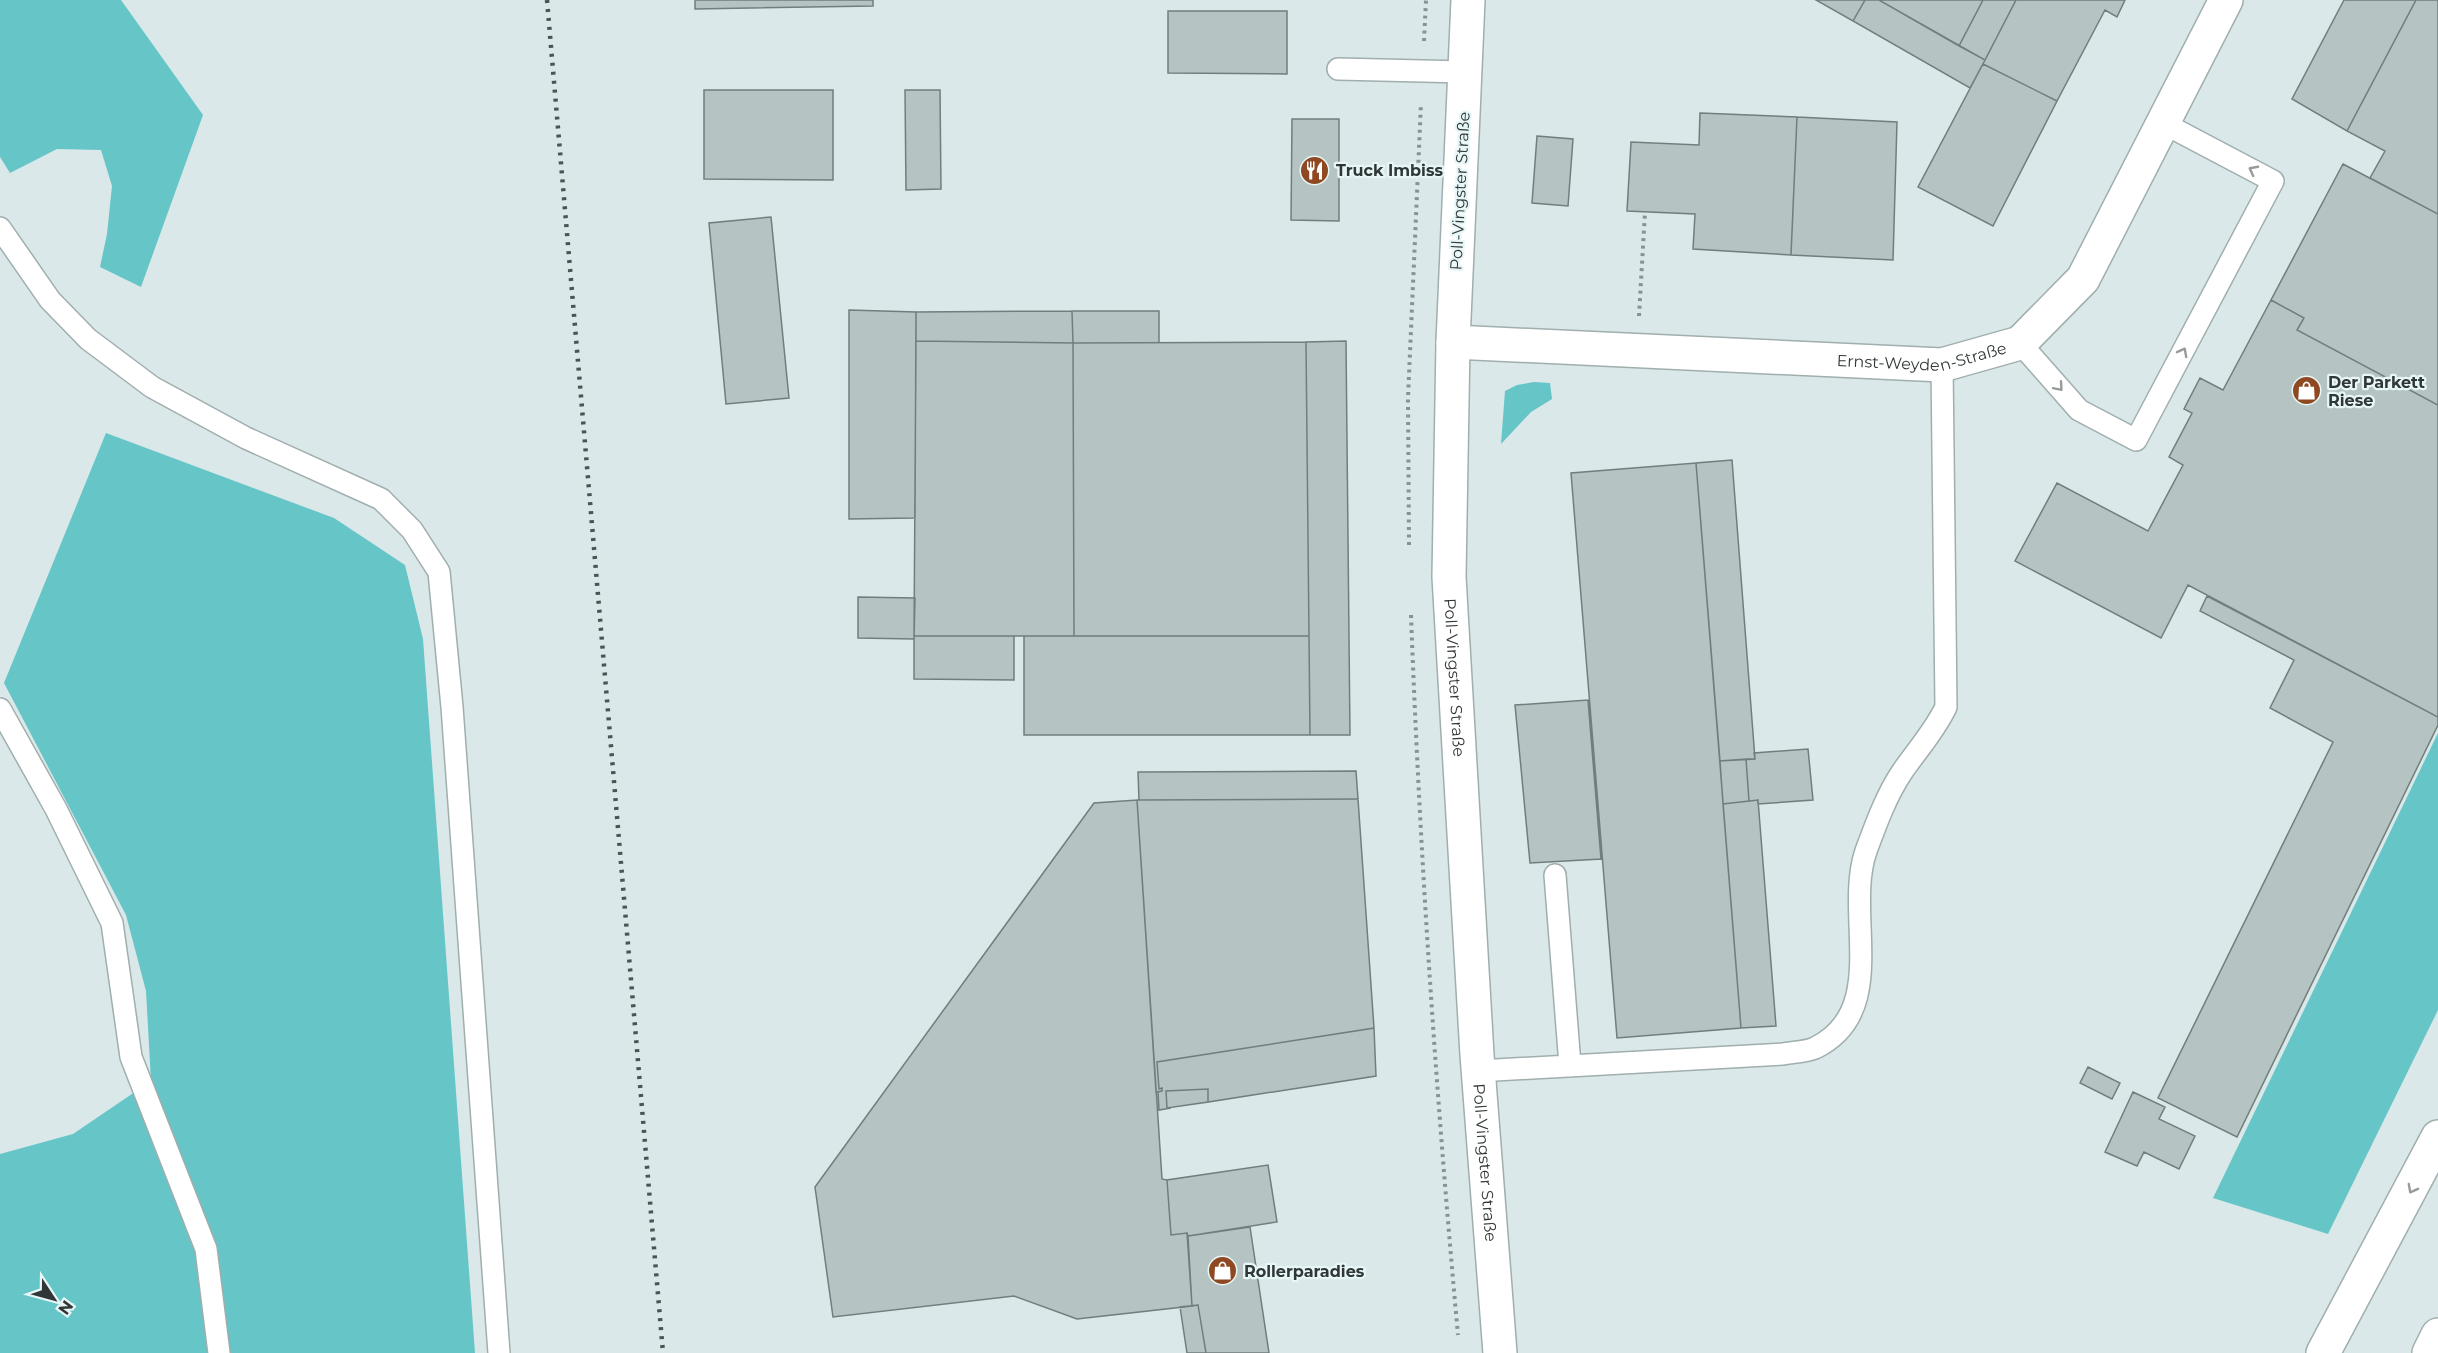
<svg xmlns="http://www.w3.org/2000/svg" width="2438" height="1353" font-family="Montserrat,sans-serif">
<style>
.green{fill:#65c5c7}
.building{fill:#b6c3c3;stroke:#717e7e;stroke-width:1.5}
.lines{fill:none;stroke-linecap:round;stroke-linejoin:round}
.service-casing{stroke:#a0aeae;stroke-width:24}
.minor-casing{stroke:#a0aeae;stroke-width:36}
.tertiary-casing{stroke:#a0aeae;stroke-width:36}
.motorway-casing{stroke:#a0aeae;stroke-width:36}
.path{stroke:#889293;stroke-width:4;stroke-dasharray:3 4.5;stroke-linecap:butt}
.service{stroke:#fff;stroke-width:21}
.minor{stroke:#fff;stroke-width:33}
.tertiary{stroke:#fff;stroke-width:33}
.motorway{stroke:#fff;stroke-width:33}
.rail{stroke:#4c5353;stroke-width:4.5;stroke-dasharray:3 6;stroke-linecap:butt}
.oneway{stroke:#989b9b}
.labels{text-anchor:middle;dominant-baseline:central;stroke-width:4.5;stroke-linejoin:round;paint-order:stroke}
.poi-label{font-size:16px;font-weight:bold;fill:#313737;stroke:#e7f6f6;text-anchor:start}
.street-label{font-size:16px;fill:#313737;stroke:#e7f6f6}
</style>
<rect width="100%" height="100%" fill="#dae8e9"/>
<path class="green" d="M0,0H121L203,115L141,287L100,267L107,234L112,186L101,150L57,149L10,173L0,157Z
M1534,382L1550,383L1552,399L1531,412L1501,444L1505,391L1517,385Z
M106,433L334,518L405,565L423,639L475,1353H0V1154L73,1134L151,1081L146,991L126,915L4,683Z
M2438,733V1010L2328,1234L2213,1198Z"/>
<path class="building" d="M695,0H873V6L695,9Z
M1816,0H1865L1853,21Z
M1865,0H1879L1985,60L1970,88L1853,21Z
M1879,0H1983L1959,46Z
M1983,0H2016L1985,60L1959,46Z
M2016,0H2125L2117,17L2105,10L2057,101L1983,64Z
M2344,0H2416L2347,131L2292,99Z
M2416,0H2438V214L2370,178L2385,151L2347,131Z
M1168,11H1287V74L1168,73Z
M1983,64L2057,101L1993,226L1918,187Z
M704,90H833V180L704,179Z
M905,90H940L941,189L906,190Z
M1700,113L1797,117L1791,255L1693,249L1695,214L1627,211L1631,142L1699,145Z
M1797,117L1897,122L1893,260L1791,255Z
M1292,119H1339V221L1291,220Z
M1537,136L1573,139L1568,206L1532,203Z
M2343,164L2438,214V405L2297,330L2304,318L2271,300Z
M771,217L789,398L726,404L709,223Z
M2271,300L2304,318L2297,330L2438,405V717L2188,585L2161,638L2015,561L2057,483L2148,531L2183,465L2169,457L2192,413L2184,409L2200,378L2223,390Z
M849,310L916,312L915,518L849,519Z
M1072,311L1073,343L916,341V312Z
M1072,311H1159V343H1073Z
M916,341L1073,343L1074,636H914Z
M1346,341L1350,735H1310L1306,342Z
M1306,342L1309,636H1074L1073,343Z
M1732,460L1755,759L1720,761L1696,463Z
M1696,463L1741,1028L1617,1038L1571,473Z
M2207,596L2438,717V725L2237,1137L2158,1098L2333,742L2270,708L2294,660L2200,611Z
M858,597L915,598L914,639L858,638Z
M914,636H1014V680L914,679Z
M1024,636H1309L1310,735H1024Z
M1588,700L1601,859L1530,863L1515,705Z
M1808,749L1813,800L1758,804V800L1749,801L1746,759H1755L1754,753Z
M1746,759L1749,801L1723,804L1720,761Z
M1356,771L1358,799L1139,800L1138,772Z
M1358,799L1374,1028L1157,1062L1159,1089L1162,1088V1091L1156,1092L1137,800Z
M1137,800L1162,1179L1167,1180L1171,1235L1187,1233L1192,1306L1077,1319L1014,1296L833,1317L815,1187L1094,803Z
M1758,800L1776,1026L1741,1028L1723,804Z
M1374,1028L1376,1076L1208,1102V1089L1166,1091L1167,1108H1171L1159,1110L1158,1092L1162,1091V1088L1159,1089L1157,1062Z
M2088,1067L2120,1083L2112,1099L2080,1083Z
M1208,1089V1102L1167,1108L1166,1091Z
M2133,1092L2165,1107L2159,1119L2195,1136L2179,1169L2144,1152L2137,1166L2105,1152Z
M1268,1165L1277,1222L1188,1236L1187,1233L1171,1235L1167,1180Z
M1250,1227L1269,1353H1206L1198,1305L1192,1306L1188,1236Z
M1198,1305L1206,1353H1187L1180,1307Z"/>
<g class="lines">
<defs>
<path id="service" d="M1338,69L1465,72
M0,228L50,300L88,339L152,387L246,438L381,499L412,530L439,572L452,707L499,1353
M2020,343L2079,410L2136,440L2273,181L2163,123
M0,709L56,809L112,923L131,1057L206,1249L219,1353
M1555,875L1570,1065
M1478,1071L1783,1054C1793,1052 1806,1052 1815,1048C1891,1011 1844,914 1866,851C1876,824 1886,796 1902,772C1917,750 1934,732 1946,707L1942,365"/>
<g id="minor">
<path id="s1" d="M1453,342L1942,365L2020,343L2083,279L2226,0"/>
</g>
<g id="tertiary">
<path id="s2" d="M1468,0L1453,342L1449,577L1477,1055L1500,1353"/>
</g>
<path id="motorway" d="M2323,1353L2438,1137
M2429,1353L2438,1335"/>
</defs>
<use href="#service" class="service-casing"/>
<use href="#minor" class="minor-casing"/>
<use href="#tertiary" class="tertiary-casing"/>
<use href="#motorway" class="motorway-casing"/>
<path class="path" d="M1424,41L1426,0
M1639,316L1645,212
M1409,545L1408,398L1421,103
M1411,615C1420,856 1436,1095 1458,1335"/>
<use href="#service" class="service"/>
<use href="#minor" class="minor"/>
<use href="#tertiary" class="tertiary"/>
<use href="#motorway" class="motorway"/>
<path class="rail" d="M547,0L663,1353"/>
</g>
<defs><path id="oneway-chevron" d="M-2-3.5L2.5 0L-2 3.5" fill="none" stroke-width="1.6" stroke-linecap="round" stroke-linejoin="round" transform="scale(1.5)"/></defs>
<g class="oneway">
<use href="#oneway-chevron" transform="translate(2253 170) rotate(-152)"/>
<use href="#oneway-chevron" transform="translate(2183 352) rotate(-62)"/>
<use href="#oneway-chevron" transform="translate(2059 387) rotate(49)"/>
<use href="#oneway-chevron" transform="translate(2412 1189) rotate(118)"/>
</g>
<defs>
<symbol id="restaurant-disc" viewBox="-11 -11 22 22"><circle r="9.5" fill="#8f4922" stroke="#e7f6f6"/><path d="M-5-6h1v4h1v-4h1v4h1v-4h1v5L-1.5 .5V6h-2V.5L-5-1ZM5-6V6H3V1.5H1.5Q1.5-4 5-6Z" fill="#fff"/></symbol>
<symbol id="shop-disc" viewBox="-11 -11 22 22"><circle r="9.5" fill="#8f4922" stroke="#e7f6f6"/><path d="M-5-2.5h2.3a2.7 3.5 0 0 1 5.4 0H5L5.5 6h-11ZM-1.5-2.5h3a1.5 2.3 0 0 0-3 0Z" fill="#fff"/></symbol>
</defs>
<g fill-rule="evenodd">
<use href="#restaurant-disc" x="1298" y="154" width="33" height="33"/>
<use href="#shop-disc" x="2290" y="374" width="33" height="33"/>
<use href="#shop-disc" x="1206" y="1254" width="33" height="33"/>
</g>
<g class="labels">
<g class="poi-label">
<text x="1336" y="170">Truck Imbiss</text>
<text x="2328" y="382">Der Parkett<tspan x="2328" dy="18">Riese</tspan></text>
<text x="1244" y="1271">Rollerparadies</text>
</g>
<g class="street-label">
<text transform="translate(1460 191) rotate(-87)">Poll-Vingster Straße</text>
<text stroke="none"><textPath href="#s1" startOffset="470">Ernst-Weyden-Straße</textPath></text>
<text stroke="none"><textPath href="#s2" startOffset="678">Poll-Vingster Straße</textPath></text>
<text stroke="none"><textPath href="#s2" startOffset="1164">Poll-Vingster Straße</textPath></text>
</g>
</g>
<g transform="translate(54 1299) rotate(126)" stroke="#e7f6f6" stroke-width="4.5" paint-order="stroke">
<path d="M0-4.5L10 22L0 15L-10 22Z" fill="#313737"/>
<text y="-9" font-size="16" font-weight="bold" text-anchor="middle" fill="#313737">N</text>
</g>
</svg>
